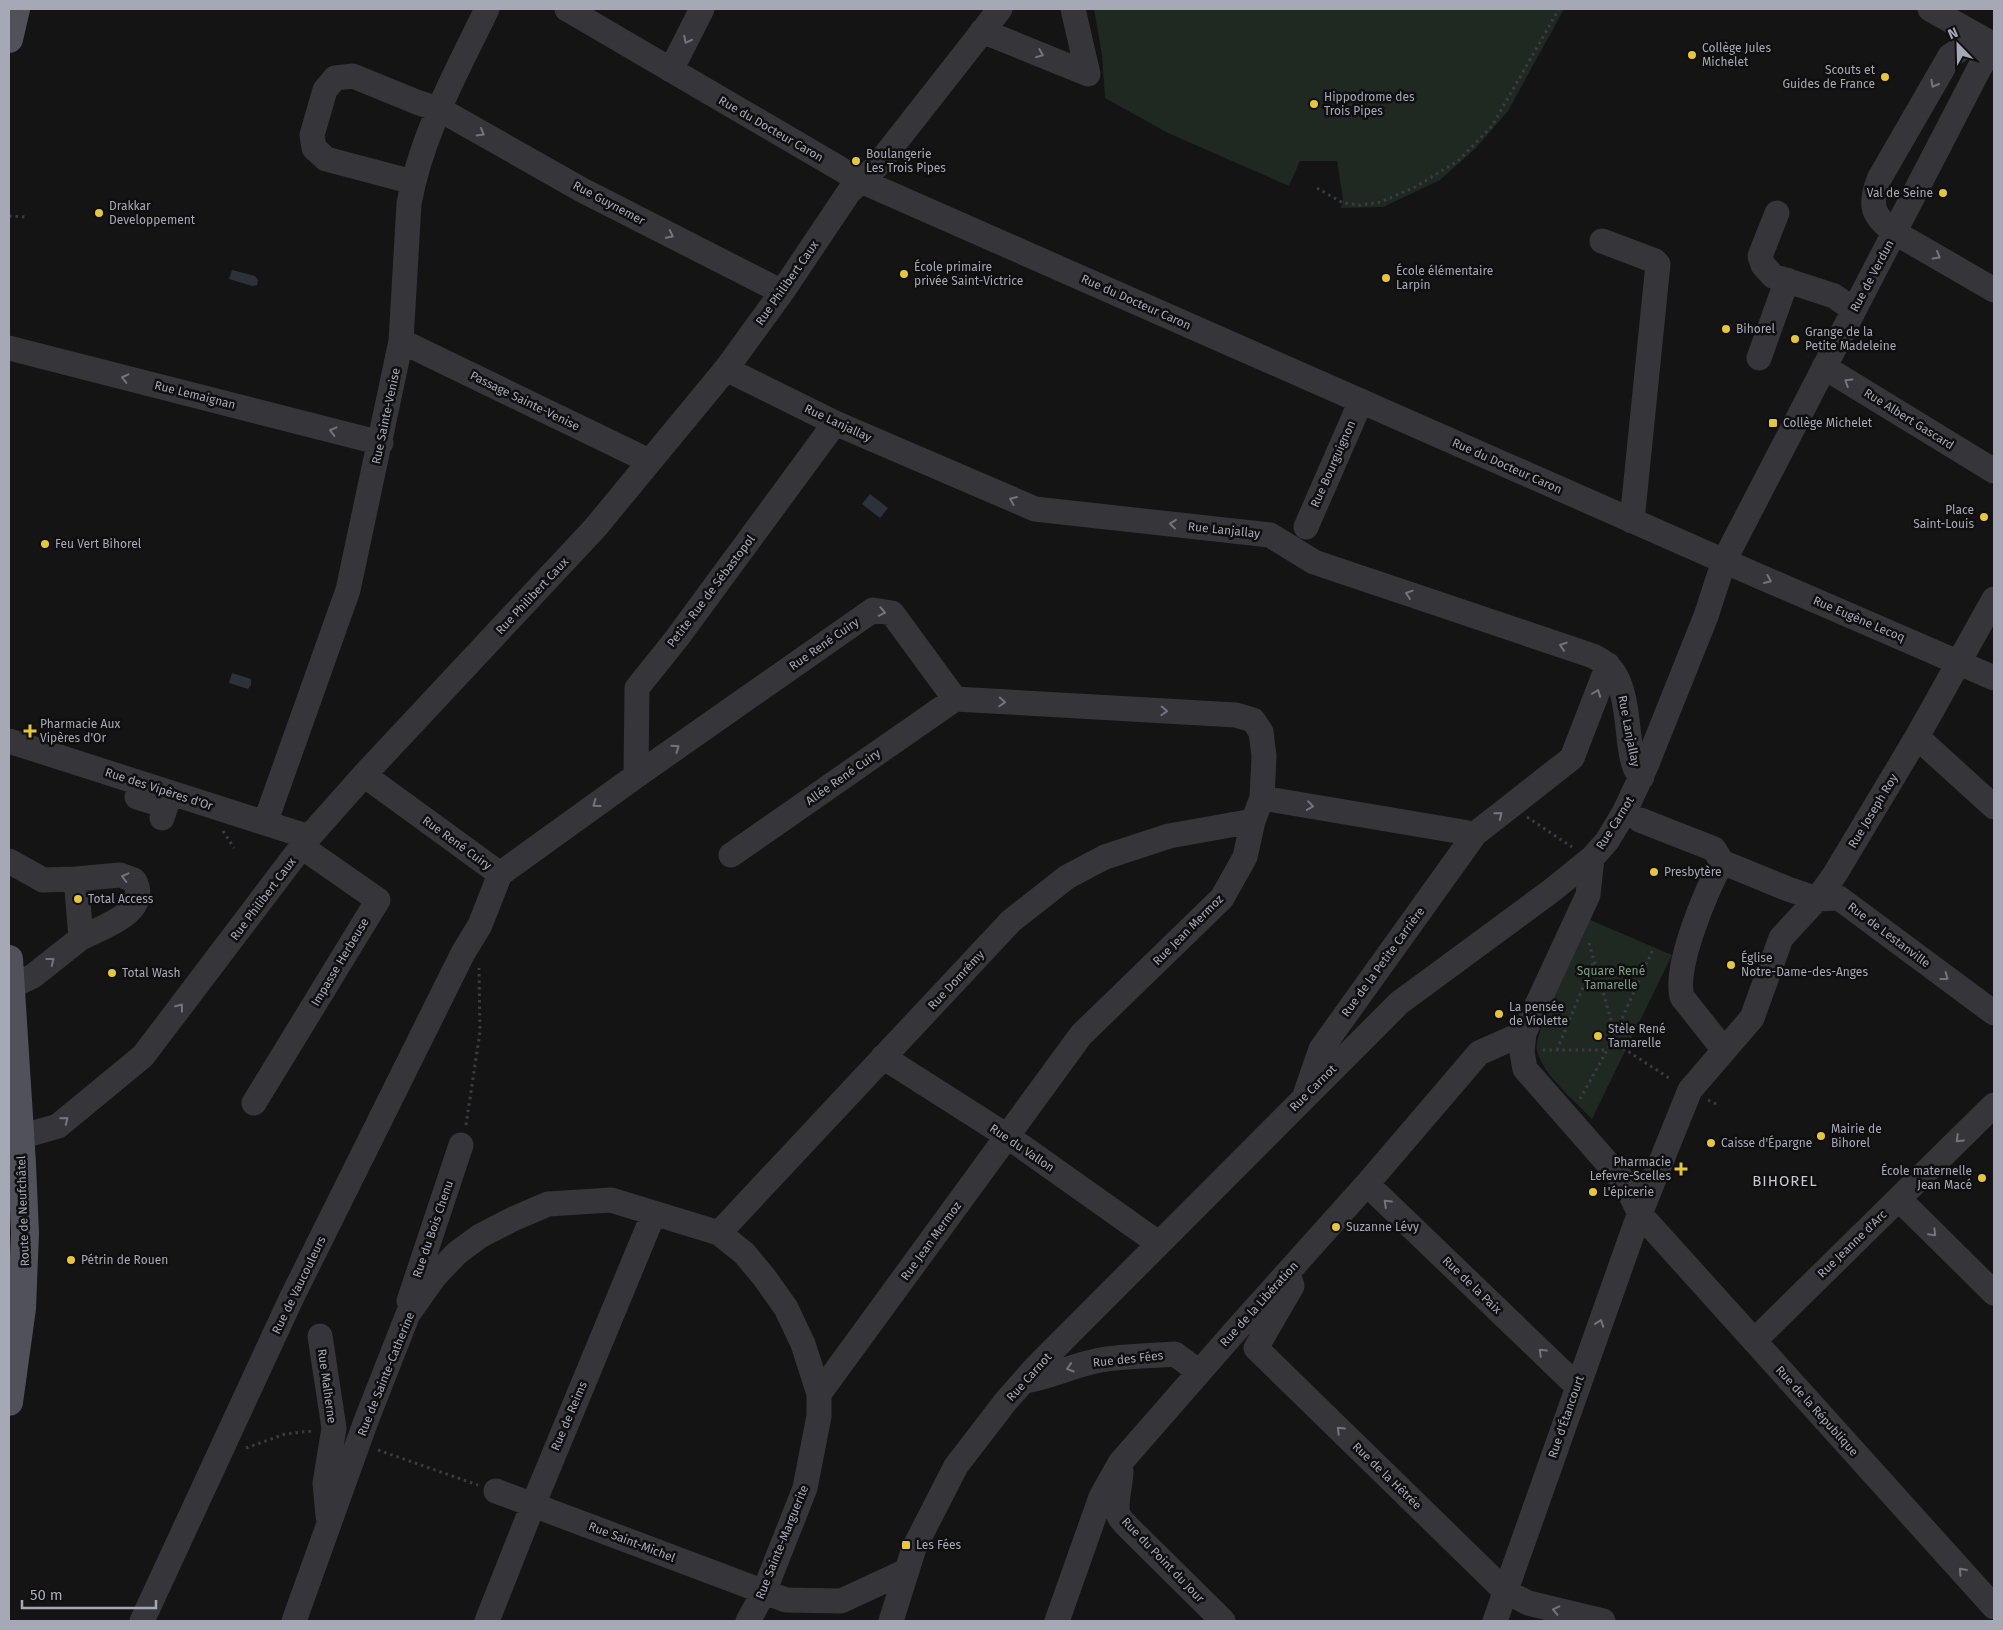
<svg xmlns="http://www.w3.org/2000/svg" width="2003" height="1630" font-family="'Fira Sans',sans-serif">
<style>
.green{fill:#202822}
.water{fill:#2d323a}
.lines{fill:none;stroke-linecap:round;stroke-linejoin:round}
.path{stroke:#3b3c41;stroke-width:3;stroke-dasharray:2.5 4;stroke-linecap:butt}
.minor{stroke:#35353a;stroke-width:25}
.major{stroke:#515159;stroke-width:28}
.oneway{stroke:#73747e}
.poi-dot{fill:#e6c73b;stroke:#0f0f10;stroke-width:2}
.labels{text-anchor:middle;dominant-baseline:central;stroke-width:5;stroke-linejoin:round;paint-order:stroke}
.poi-label{font-size:12px;fill:#a6a8b5;stroke:#0f0f10;text-anchor:start}
.street-label{font-size:12px;fill:#a6a8b5;stroke:#0f0f10}
.park-label{font-size:12px;fill:#7e9e85;stroke:#0f0f10}
.quarter-label{font-size:15px;letter-spacing:1px;fill:#c7c8d1;stroke:#0f0f10}
</style>
<rect width="100%" height="100%" fill="#141415"/>
<path class="green" d="M1094,9H1564L1508,111L1476,148L1440,180L1383,207L1341,208L1343,199L1337,161H1300L1289,186L1168,133L1105,98L1102,55Z
M1588,919L1672,955L1592,1119C1575,1101 1543,1075 1537,1051C1532,1034 1579,941 1588,919Z"/>
<path class="water" d="M232,270L255,276L258,280L257,285L252,286L229,279Z
M870,494L888,508L880,518L862,504Z
M232,673L251,679V685L248,689L229,683Z"/>
<g class="lines">
<path class="path" d="M1317,188L1343,203L1360,205L1381,202L1415,187L1458,161L1492,126L1559,9
M9,216L28,217
M1527,817L1572,847
M223,831L234,848
M1589,943L1615,1034
M1611,1043L1626,1050L1672,1080
M1543,1050H1607
M1557,1050L1594,961
M1580,1099L1611,1043L1654,947
M1708,1100L1718,1105
M466,1125L480,1032L479,968
M246,1448L285,1434L312,1431
M378,1450L478,1485"/>
<path class="minor" d="M567,9L861,181L1724,561L1994,678
M982,31L1088,74L1073,9
M1979,37L1950,56L1879,179C1869,206 1872,215 1894,232L1994,290
M671,70L702,9
M413,182L326,159L314,148L312,135L325,90L335,78L353,76L419,103L439,109L582,190L782,292
M1777,213L1760,256L1763,265L1773,276L1834,296L1854,310
M1602,241L1655,261L1658,264L1632,521
M401,341L649,461
M9,348L381,443
M1759,358L1787,280
M1824,367L1994,471
M726,369L835,423L1035,509L1270,535L1314,562L1593,656C1597,658 1602,661 1606,664C1629,683 1626,730 1632,757C1634,765 1635,771 1642,777
M1306,527L1361,401
M1917,737L1994,807
M9,741L309,837
M364,775L500,874
M636,776L637,688L677,638L835,423
M137,797L166,806L162,818
M1262,798L1475,834L1572,758L1608,665
M1640,820L1714,849L1722,862L1788,889L1817,899L1839,898L1994,1013
M265,823L348,590L401,341L409,204C421,135 457,71 487,9
M731,855L955,699
M1592,858L1588,895L1524,1033L1522,1052L1525,1069L1625,1183L1640,1214L1994,1607
M9,861L43,880L76,879L81,938L33,976L10,987
M1722,862C1706,891 1674,966 1682,997L1724,1050
M500,874L636,776L873,610L892,613L955,699L1236,715L1253,720L1261,732L1264,756L1262,798L1253,821L1245,857L1222,898L1081,1035L819,1394
M76,879L120,875L134,880C152,912 102,927 81,938
M883,1057L1007,1136L1158,1243
M1306,1092L1321,1049L1475,834
M254,1103L378,900L302,847
M20,1137L58,1126L143,1056L309,837L364,775L595,528L726,369L782,292L849,192L876,167L1000,9
M1367,1184L1577,1386
M1899,1199L1994,1293
M719,1233L1011,921L1067,877L1105,857L1169,836L1253,821
M1289,1276L1292,1286L1256,1348L1505,1591L1528,1603L1603,1621
M409,1301L461,1145
M320,1336L334,1428L325,1483L328,1516
M1754,1341L1994,1105
M1025,1381C1050,1377 1074,1365 1100,1360C1124,1356 1150,1356 1175,1354L1199,1372
M1121,1471C1121,1483 1114,1507 1119,1516C1121,1520 1126,1525 1130,1529L1223,1621
M496,1491L786,1600L841,1601L906,1571
M142,1621L292,1297L463,953L480,925L500,874
M294,1621L366,1421L408,1314L435,1276L457,1253L480,1236L513,1219L548,1204L611,1200L719,1233L744,1253L764,1277L786,1308L803,1344L819,1394V1416L805,1488L764,1592L748,1621
M487,1621L533,1505L654,1213
M891,1621L914,1548L956,1466L1006,1401L1036,1367L1399,1003L1551,891L1592,858L1607,841L1624,813L1646,766L1706,616L1724,561L1980,67L1994,45L1930,9
M1057,1621L1101,1497L1120,1463L1237,1329L1367,1184L1479,1053L1524,1033
M1495,1621L1635,1226L1690,1090L1752,1018L1781,938L1817,899L1835,874L1917,737L1994,599"/>
<path class="major" d="M9,39L16,9
M9,959L22,1164L25,1233L22,1308L9,1402"/>
</g>
<defs><path id="oneway-chevron" d="M-2-3.5L2.5 0L-2 3.5" fill="none" stroke-width="1.6" stroke-linecap="round" stroke-linejoin="round" transform="scale(1.25)"/></defs>
<g class="oneway">
<use href="#oneway-chevron" transform="translate(687 40) rotate(117)"/>
<use href="#oneway-chevron" transform="translate(1040 54) rotate(22)"/>
<use href="#oneway-chevron" transform="translate(1934 84) rotate(120)"/>
<use href="#oneway-chevron" transform="translate(481 133) rotate(30)"/>
<use href="#oneway-chevron" transform="translate(670 235) rotate(27)"/>
<use href="#oneway-chevron" transform="translate(1937 256) rotate(30)"/>
<use href="#oneway-chevron" transform="translate(125 378) rotate(-166)"/>
<use href="#oneway-chevron" transform="translate(1848 382) rotate(-148)"/>
<use href="#oneway-chevron" transform="translate(333 431) rotate(-166)"/>
<use href="#oneway-chevron" transform="translate(1013 500) rotate(-157)"/>
<use href="#oneway-chevron" transform="translate(1173 524) rotate(-174)"/>
<use href="#oneway-chevron" transform="translate(1768 580) rotate(23)"/>
<use href="#oneway-chevron" transform="translate(1409 594) rotate(-161)"/>
<use href="#oneway-chevron" transform="translate(882 612) rotate(11)"/>
<use href="#oneway-chevron" transform="translate(1563 646) rotate(-162)"/>
<use href="#oneway-chevron" transform="translate(1597 693) rotate(-69)"/>
<use href="#oneway-chevron" transform="translate(1002 702) rotate(3)"/>
<use href="#oneway-chevron" transform="translate(1164 711) rotate(3)"/>
<use href="#oneway-chevron" transform="translate(676 748) rotate(-35)"/>
<use href="#oneway-chevron" transform="translate(596 804) rotate(144)"/>
<use href="#oneway-chevron" transform="translate(1310 806) rotate(9)"/>
<use href="#oneway-chevron" transform="translate(1499 815) rotate(-39)"/>
<use href="#oneway-chevron" transform="translate(125 877) rotate(-166)"/>
<use href="#oneway-chevron" transform="translate(51 961) rotate(-38)"/>
<use href="#oneway-chevron" transform="translate(1945 977) rotate(37)"/>
<use href="#oneway-chevron" transform="translate(180 1007) rotate(-53)"/>
<use href="#oneway-chevron" transform="translate(65 1120) rotate(-39)"/>
<use href="#oneway-chevron" transform="translate(1959 1139) rotate(136)"/>
<use href="#oneway-chevron" transform="translate(1387 1203) rotate(-136)"/>
<use href="#oneway-chevron" transform="translate(1933 1233) rotate(45)"/>
<use href="#oneway-chevron" transform="translate(1600 1323) rotate(-70)"/>
<use href="#oneway-chevron" transform="translate(1542 1352) rotate(-136)"/>
<use href="#oneway-chevron" transform="translate(1070 1368) rotate(163)"/>
<use href="#oneway-chevron" transform="translate(1340 1430) rotate(-136)"/>
<use href="#oneway-chevron" transform="translate(1962 1571) rotate(-132)"/>
<use href="#oneway-chevron" transform="translate(1556 1610) rotate(-167)"/>
</g>
<g class="poi-dot">
<circle cx="1692" cy="55" r="5"/>
<circle cx="1885" cy="77" r="5"/>
<circle cx="1314" cy="104" r="5"/>
<circle cx="856" cy="161" r="5"/>
<circle cx="1943" cy="193" r="5"/>
<circle cx="99" cy="213" r="5"/>
<circle cx="904" cy="274" r="5"/>
<circle cx="1386" cy="278" r="5"/>
<circle cx="1726" cy="329" r="5"/>
<circle cx="1795" cy="339" r="5"/>
<rect x="1768" y="418" width="10" height="10" rx="2.5"/>
<circle cx="1984" cy="517" r="5"/>
<circle cx="45" cy="544" r="5"/>
<path d="M27.5 723.5h5v5h5v5h-5v5h-5v-5h-5v-5h5z"/>
<circle cx="1654" cy="872" r="5"/>
<circle cx="78" cy="899" r="5"/>
<circle cx="1731" cy="965" r="5"/>
<circle cx="112" cy="973" r="5"/>
<circle cx="1499" cy="1014" r="5"/>
<circle cx="1598" cy="1036" r="5"/>
<circle cx="1821" cy="1136" r="5"/>
<circle cx="1711" cy="1143" r="5"/>
<path d="M1678.5 1161.5h5v5h5v5h-5v5h-5v-5h-5v-5h5z"/>
<circle cx="1982" cy="1178" r="5"/>
<circle cx="1593" cy="1192" r="5"/>
<circle cx="1336" cy="1227" r="5"/>
<circle cx="71" cy="1260" r="5"/>
<rect x="901" y="1540" width="10" height="10" rx="2.5"/>
</g>
<g class="labels">
<g class="poi-label">
<text x="1702" y="48">Collège Jules<tspan x="1702" dy="14">Michelet</tspan></text>
<text x="1875" y="70" text-anchor="end">Scouts et<tspan x="1875" dy="14">Guides de France</tspan></text>
<text x="1324" y="97">Hippodrome des<tspan x="1324" dy="14">Trois Pipes</tspan></text>
<text x="866" y="154">Boulangerie<tspan x="866" dy="14">Les Trois Pipes</tspan></text>
<text x="1933" y="193" text-anchor="end">Val de Seine</text>
<text x="109" y="206">Drakkar<tspan x="109" dy="14">Developpement</tspan></text>
<text x="914" y="267">École primaire<tspan x="914" dy="14">privée Saint-Victrice</tspan></text>
<text x="1396" y="271">École élémentaire<tspan x="1396" dy="14">Larpin</tspan></text>
<text x="1736" y="329">Bihorel</text>
<text x="1805" y="332">Grange de la<tspan x="1805" dy="14">Petite Madeleine</tspan></text>
<text x="1783" y="423">Collège Michelet</text>
<text x="1974" y="510" text-anchor="end">Place<tspan x="1974" dy="14">Saint-Louis</tspan></text>
<text x="55" y="544">Feu Vert Bihorel</text>
<text x="40" y="724">Pharmacie Aux<tspan x="40" dy="14">Vipères d'Or</tspan></text>
<text x="1664" y="872">Presbytère</text>
<text x="88" y="899">Total Access</text>
<text x="1741" y="958">Église<tspan x="1741" dy="14">Notre-Dame-des-Anges</tspan></text>
<text x="122" y="973">Total Wash</text>
<text x="1509" y="1007">La pensée<tspan x="1509" dy="14">de Violette</tspan></text>
<text x="1608" y="1029">Stèle René<tspan x="1608" dy="14">Tamarelle</tspan></text>
<text x="1831" y="1129">Mairie de<tspan x="1831" dy="14">Bihorel</tspan></text>
<text x="1721" y="1143">Caisse d'Épargne</text>
<text x="1671" y="1162" text-anchor="end">Pharmacie<tspan x="1671" dy="14">Lefevre-Scelles</tspan></text>
<text x="1972" y="1171" text-anchor="end">École maternelle<tspan x="1972" dy="14">Jean Macé</tspan></text>
<text x="1603" y="1192">L'épicerie</text>
<text x="1346" y="1227">Suzanne Lévy</text>
<text x="81" y="1260">Pétrin de Rouen</text>
<text x="916" y="1545">Les Fées</text>
</g>
<g class="street-label">
<text transform="translate(771 129) rotate(30)">Rue du Docteur Caron</text>
<text transform="translate(609 203) rotate(28)">Rue Guynemer</text>
<text transform="translate(1872 276) rotate(-62)">Rue de Verdun</text>
<text transform="translate(787 283) rotate(-55)">Rue Philibert Caux</text>
<text transform="translate(1136 302) rotate(24)">Rue du Docteur Caron</text>
<text transform="translate(195 395) rotate(14)">Rue Lemaignan</text>
<text transform="translate(525 401) rotate(26)">Passage Sainte-Venise</text>
<text transform="translate(386 416) rotate(-78)">Rue Sainte-Venise</text>
<text transform="translate(1909 419) rotate(32)">Rue Albert Gascard</text>
<text transform="translate(838 423) rotate(25)">Rue Lanjallay</text>
<text transform="translate(1333 464) rotate(-66)">Rue Bourguignon</text>
<text transform="translate(1507 466) rotate(24)">Rue du Docteur Caron</text>
<text transform="translate(1224 530) rotate(6)">Rue Lanjallay</text>
<text transform="translate(711 591) rotate(-53)">Petite Rue de Sébastopol</text>
<text transform="translate(532 596) rotate(-47)">Rue Philibert Caux</text>
<text transform="translate(1859 619) rotate(23)">Rue Eugène Lecoq</text>
<text transform="translate(824 644) rotate(-35)">Rue René Cuiry</text>
<text transform="translate(1629 731) rotate(79)">Rue Lanjallay</text>
<text transform="translate(843 777) rotate(-35)">Allée René Cuiry</text>
<text transform="translate(159 789) rotate(18)">Rue des Vipères d'Or</text>
<text transform="translate(1873 811) rotate(-59)">Rue Joseph Roy</text>
<text transform="translate(1615 823) rotate(-58)">Rue Carnot</text>
<text transform="translate(457 843) rotate(36)">Rue René Cuiry</text>
<text transform="translate(263 899) rotate(-53)">Rue Philibert Caux</text>
<text transform="translate(1188 930) rotate(-45)">Rue Jean Mermoz</text>
<text transform="translate(1889 935) rotate(37)">Rue de Lestanville</text>
<text transform="translate(340 962) rotate(-59)">Impasse Herbeuse</text>
<text transform="translate(1383 962) rotate(-54)">Rue de la Petite Carrière</text>
<text transform="translate(956 980) rotate(-47)">Rue Domrémy</text>
<text transform="translate(1313 1088) rotate(-45)">Rue Carnot</text>
<text transform="translate(1022 1148) rotate(34)">Rue du Vallon</text>
<text transform="translate(23 1211) rotate(-92)">Route de Neufchâtel</text>
<text transform="translate(433 1229) rotate(-71)">Rue du Bois Chenu</text>
<text transform="translate(931 1241) rotate(-54)">Rue Jean Mermoz</text>
<text transform="translate(1852 1244) rotate(-44)">Rue Jeanne d'Arc</text>
<text transform="translate(299 1285) rotate(-64)">Rue de Vaucouleurs</text>
<text transform="translate(1472 1285) rotate(44)">Rue de la Paix</text>
<text transform="translate(1259 1304) rotate(-48)">Rue de la Libération</text>
<text transform="translate(1128 1359) rotate(-6)">Rue des Fées</text>
<text transform="translate(386 1374) rotate(-68)">Rue de Sainte-Catherine</text>
<text transform="translate(1029 1377) rotate(-48)">Rue Carnot</text>
<text transform="translate(327 1386) rotate(82)">Rue Malherne</text>
<text transform="translate(1817 1411) rotate(48)">Rue de la République</text>
<text transform="translate(569 1416) rotate(-67)">Rue de Reims</text>
<text transform="translate(1566 1417) rotate(-71)">Rue d'Étancourt</text>
<text transform="translate(1387 1476) rotate(44)">Rue de la Hêtrée</text>
<text transform="translate(632 1542) rotate(21)">Rue Saint-Michel</text>
<text transform="translate(782 1542) rotate(-68)">Rue Sainte-Marguerite</text>
<text transform="translate(1163 1560) rotate(46)">Rue du Point du Jour</text>
</g>
<g class="park-label">
<text x="1611" y="971">Square René<tspan x="1611" dy="14">Tamarelle</tspan></text>
</g>
<g class="quarter-label">
<text x="1785" y="1181">BIHOREL</text>
</g>
</g>
<rect width="2003" height="1630" fill="none" stroke="#a6a8b5" stroke-width="20"/>
<g transform="translate(1958 45) rotate(337)" stroke="#0f0f10" stroke-width="4" paint-order="stroke">
<path d="M0-4L9 19L0 12L-9 19Z" fill="#a6a8b5"/>
<text y="-8" font-size="14" font-weight="bold" text-anchor="middle" fill="#a6a8b5">N</text>
</g>
<path d="M22 1600v8h134v-8" fill="none" stroke="#a6a8b5" stroke-width="2.5"/>
<text x="30" y="1600" font-size="15" fill="#a6a8b5" stroke="#0f0f10" stroke-width="4" paint-order="stroke">50 m</text>
</svg>
